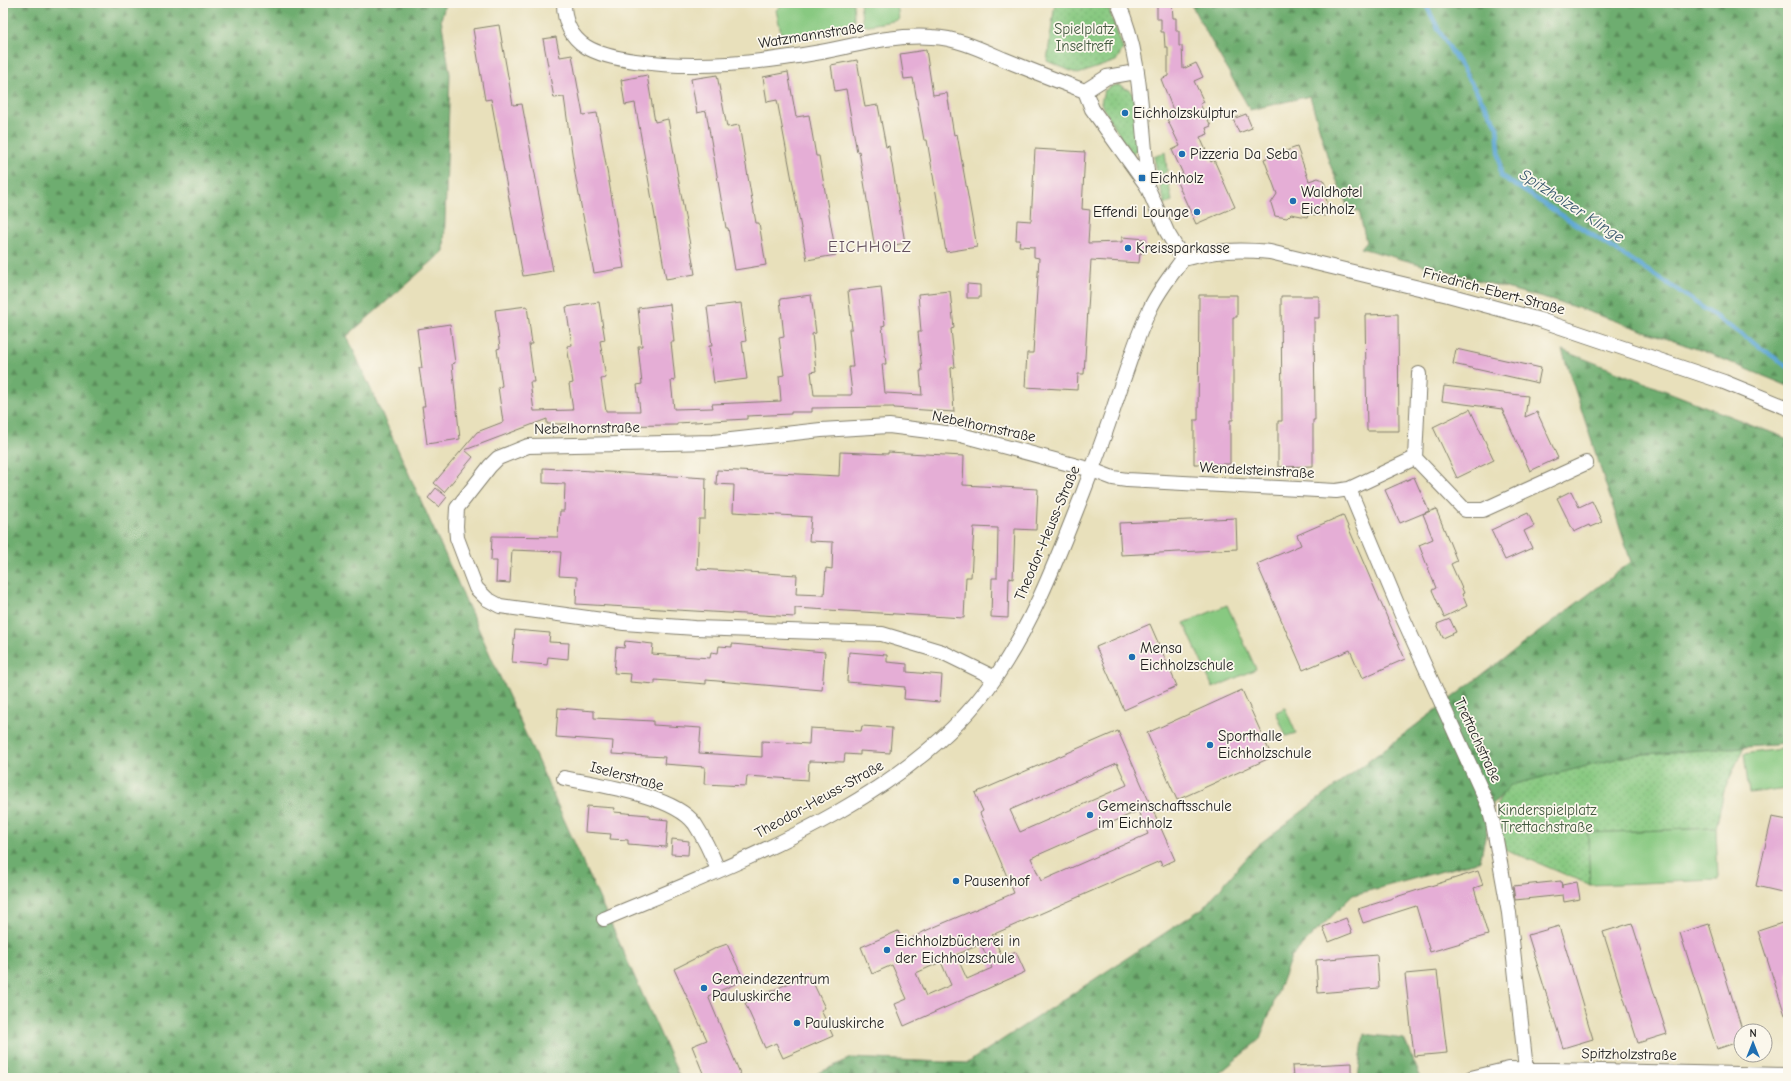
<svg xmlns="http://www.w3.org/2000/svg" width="1791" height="1081" font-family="'Comic Neue',sans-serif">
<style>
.green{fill:url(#green-dots);stroke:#52724e}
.forest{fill:url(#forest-firs);stroke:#456446}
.pitch{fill:#88c981;stroke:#52724e}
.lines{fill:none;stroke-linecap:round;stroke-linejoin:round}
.stream{stroke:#5ca6d4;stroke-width:4.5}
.building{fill:#e5aed6;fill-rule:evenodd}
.street-casing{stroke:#827e6c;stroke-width:16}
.street{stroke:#fff;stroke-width:14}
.poi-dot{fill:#1f6fb2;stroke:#fbf7ec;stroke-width:1.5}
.labels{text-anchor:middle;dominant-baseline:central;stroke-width:3.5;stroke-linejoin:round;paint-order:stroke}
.park-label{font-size:15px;fill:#42593f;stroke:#fbf7ec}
.street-label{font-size:15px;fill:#1c1c1c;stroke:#fbf7ec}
.poi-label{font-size:15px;fill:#1c1c1c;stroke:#fbf7ec;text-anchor:start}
.water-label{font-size:16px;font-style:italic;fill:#395a6f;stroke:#fbf7ec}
.neighbourhood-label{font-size:16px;letter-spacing:1px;fill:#624f5d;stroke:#fbf7ec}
</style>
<defs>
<pattern id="green-dots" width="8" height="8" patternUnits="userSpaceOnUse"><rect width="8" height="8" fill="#88c981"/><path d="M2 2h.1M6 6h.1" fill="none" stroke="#75ac6f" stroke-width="1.8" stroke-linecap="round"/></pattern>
<pattern id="forest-firs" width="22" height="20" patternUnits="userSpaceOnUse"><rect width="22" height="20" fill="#6ead6f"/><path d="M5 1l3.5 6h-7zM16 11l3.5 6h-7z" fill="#5a8c5a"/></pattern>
</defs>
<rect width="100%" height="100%" fill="#fbf7ec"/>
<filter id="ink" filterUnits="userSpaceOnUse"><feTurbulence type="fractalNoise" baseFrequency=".025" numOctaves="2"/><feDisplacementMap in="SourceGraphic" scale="8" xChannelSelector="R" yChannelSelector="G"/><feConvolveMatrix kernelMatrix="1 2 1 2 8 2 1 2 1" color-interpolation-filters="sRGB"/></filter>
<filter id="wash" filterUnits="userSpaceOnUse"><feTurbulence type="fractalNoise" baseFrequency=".012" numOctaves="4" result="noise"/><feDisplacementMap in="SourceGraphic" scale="16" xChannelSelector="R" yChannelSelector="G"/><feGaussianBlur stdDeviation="0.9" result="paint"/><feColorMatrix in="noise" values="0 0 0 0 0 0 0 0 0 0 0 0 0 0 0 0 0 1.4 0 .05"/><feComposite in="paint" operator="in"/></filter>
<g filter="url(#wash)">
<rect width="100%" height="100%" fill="#e8e0bb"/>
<path class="green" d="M1055,3H1104L1108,7L1123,49L1116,61L1078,74L1047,61Z
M1119,85L1130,91L1134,96L1138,142V149L1132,155L1103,108L1101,103L1104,91L1112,86Z
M1165,152L1167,171L1158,177L1154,157Z
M1168,181L1172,201L1165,204L1160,185Z
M1745,744L1724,791L1716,828L1588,833L1590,885L1505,849L1496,807L1508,783L1633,751Z"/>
<path class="forest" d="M3,3H446L441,19L450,74L444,251L347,336L680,1078H3Z
M1190,3H1788V386L1703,351L1575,307L1361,248L1366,242L1359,211L1349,210L1329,162L1310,96L1250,110Z
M1562,350L1788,439V744L1632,755L1511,785L1492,805L1480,861L1353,895L1291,957L1260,1039L1214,1078H808L851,1058L967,1063L1203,908L1258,845L1631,562Z
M1364,1034L1404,1039L1421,1078H1358Z"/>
<path class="pitch" d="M784,3H853L855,28L783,41L776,10Z
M860,3H897L899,20L863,26Z
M1227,605L1256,669L1213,688L1184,623Z
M1285,708L1296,733L1286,736L1276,712Z
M1788,748V788L1749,793L1744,754Z
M1716,828L1718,880L1590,885L1588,833Z"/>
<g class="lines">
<path class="stream" d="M1425,3L1441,34L1497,125L1501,176L1676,289L1788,367"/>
</g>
<g id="blocks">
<path class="building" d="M1157,3H1172L1173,18H1176V31H1179V46H1182L1183,69L1196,63L1203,77L1194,81L1204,102L1200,104L1211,126L1206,128L1208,134L1200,137L1211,162L1214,160L1235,207L1196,224L1175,178L1183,174L1172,150L1180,146L1167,119L1175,115L1161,79L1168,76V47H1165L1164,32H1161V19H1157Z
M499,25L513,105L522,104L553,271L523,276L491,99L485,100L473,29Z
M556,37L560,57L572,55L583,115L597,113L624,268L594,273L575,174L564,97L554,98L543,39Z
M926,50L933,95L947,93L954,135L957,134L977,247L946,252L927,140H924L913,78L904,79L900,54Z
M857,60L865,107L878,105L886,147L889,146L905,243L875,249L859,151L857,152L846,89L835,91L831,65Z
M788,72L796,117L809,115L816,156H819L836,255L807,260L777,100L767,102L763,77Z
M647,75L655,122L668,119L695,274L666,279L635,103L625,105L621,80Z
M717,75L727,127L739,125L756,223H759L766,265L735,270L728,228H726L706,111L697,113L691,79Z
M1246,114L1252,128L1239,133L1233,119Z
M1297,147L1309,181L1318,178L1323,180L1328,191L1325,195L1330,211L1325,216L1309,214L1307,217L1291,214L1287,218L1275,216L1271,203L1277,194L1264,159Z
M1035,149L1085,152L1082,209L1090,210L1088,243L1122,242V237L1146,239L1145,253H1140L1139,263L1091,260L1084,374H1078L1077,390L1025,387L1027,353H1033L1039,258L1034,257V247L1019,246L1020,240H1016L1017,220L1031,221Z
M967,284L980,285V298H967Z
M881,287L885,325L882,326L886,364H882L885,393L922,395L920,371H922L918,332H921L918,294L950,291L954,328L951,329L955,367L951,368L954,412L894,408V407L812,408V412H791V414L747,416V419L677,423V425L573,426V424H547V419L465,450L473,457L444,492L434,483L477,432L503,422L498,387L502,386L497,349L500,348L495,310L527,306L532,344H529L534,382H530L534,411L573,410L569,384L573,383L567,346L572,345L566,307L599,302L605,340L600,341L606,378L601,379L606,411H640L637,385L642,384L638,346H642L638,308L670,304L674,342H671L675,380L671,381L674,409L713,408L712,404L781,401L779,376L784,375L779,338L784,337L780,299L811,295L816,333L812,334L816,371L811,372L814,395H851L852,393L849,367H853L849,329H852L848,291Z
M1199,295H1237V317H1233V420H1230V464H1194V420H1198Z
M1281,296H1319V318H1314L1315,420H1313V466L1278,467V421H1282Z
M741,303L746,341L742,342L747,379L714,383L709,346H712L707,307Z
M1398,314L1399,431H1367L1365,315Z
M450,324L455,363L452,364L460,439L427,444L422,406H425L419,368H422L417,329Z
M1456,349L1541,368L1538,383L1453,364Z
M1444,386L1528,396L1525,417L1537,412L1558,458L1530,471L1502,409L1442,401Z
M1470,409L1494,460L1457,478L1433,427Z
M840,452L888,454V452L964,456L963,485L1038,489L1036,530L1015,529L1013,579L1009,578L1008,618L991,617L992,578H997L998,528L974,527L971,577H966L964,618L795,608V617L576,604L577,577L559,576L561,552L512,550L510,583L496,582L497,561H491L492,536L558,537L560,511H564L565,484L543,483V468L706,478L705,519H699L697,569L797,575L796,594L824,595L826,568L832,569L833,542L809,541L811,517L733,512L734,485L716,484L717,470L839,476Z
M1414,477L1429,511L1400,523L1385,490Z
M436,488L447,497L439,507L428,498Z
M1571,491L1579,507L1592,501L1602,522L1590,527L1589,525L1574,532L1557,498Z
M1436,509L1457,561L1451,564L1464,593L1462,594L1467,606L1444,617L1432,590L1436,588L1419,545L1433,539L1423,514Z
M1528,513L1534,526L1524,531L1532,548L1505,560L1491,530Z
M1343,515L1405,659L1362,678L1350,650L1303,670L1257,564L1301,545L1297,535Z
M1236,518L1237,549L1121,555L1119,523Z
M1450,619L1456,632L1443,638L1437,624Z
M1150,624L1177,686L1124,710L1096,647Z
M515,630L550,633L549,642L569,643L568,659L548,657L547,665L512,662Z
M625,641L653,644L652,654L710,658L711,652L718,653L719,646L732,647V644L825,652L822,690L706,680V684L655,680V684L630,682L631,674L614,673L616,647L624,648Z
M849,652L887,655V662L907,664V672L942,675L940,702L904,699L905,687L847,682Z
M1242,690L1272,757L1177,800L1147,733Z
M558,708L594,711V718L653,721V725L701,728L699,753L762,757V741L809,744L810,728L861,731L862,726L892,728L890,753L860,751V755L845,754L844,762L809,761L808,780L747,776L746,786L704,784L705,767L664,764L665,757L612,754L613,741L556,737Z
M1118,731L1175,860L1162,866L1160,861L992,935L1003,958L1016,952L1025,972L904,1026L895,1004L907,999L892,965L872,974L861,947L898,931L903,943L925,931L1014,893L980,813L983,811L975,793ZM1117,763L1127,785L1020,832L1010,810ZM1138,811L1148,834L1041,881L1031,858ZM981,944L992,968L967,979L956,955ZM941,962L951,985L926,996L916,973Z
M587,806L615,808L614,812L649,815V818L668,820L666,847L628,844V840L610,839L611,834L585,832Z
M1772,817L1788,820V883L1786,893L1756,886Z
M672,839L689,841L688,855L671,854Z
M1478,871L1483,885L1474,888L1488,935L1430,952L1416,906L1363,923L1358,909Z
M1561,881L1562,888V885L1577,882L1580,899L1564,902L1563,895L1515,900L1513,886Z
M1346,918L1352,933L1329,942L1323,927Z
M1785,922L1788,931V1015H1785L1758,931Z
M1632,923L1667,1034L1638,1043L1603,932Z
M1709,924L1741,1026V1041L1717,1049L1680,933Z
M1559,926L1593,1039L1563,1048L1528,935Z
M727,944L744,980L708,996L742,1078H705L692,1046L707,1040L674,969L716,948Z
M1377,955L1379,988L1318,993L1316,960Z
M1437,971L1447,1053L1414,1056L1405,974Z
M809,974L825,1008L821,1010L833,1036L783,1058L776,1043L765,1048L745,1003Z
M1352,1063V1078H1293L1292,1066Z"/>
</g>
</g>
<g filter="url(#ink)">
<use href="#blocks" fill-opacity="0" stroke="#827e6c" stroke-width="1"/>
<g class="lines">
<defs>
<path id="street" d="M564,3C564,47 599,56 635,61C697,70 759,63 821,52C857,45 895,34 932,37C957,38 980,49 1003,59C1030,70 1058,81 1085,91L1092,109L1147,186L1167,232L1183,259
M1118,3C1141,52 1141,118 1147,171V186
M1085,91L1107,77L1136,72
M1183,259C1217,250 1236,249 1270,252L1448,295L1540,320L1724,382L1788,408
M1415,458L1419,374
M1349,489L1403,618L1488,805L1493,823L1509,913L1526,1069
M995,678L942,652L882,634L695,628L624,623L500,606L487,599L476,588L457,538L456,526L457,508L490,466L498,458L528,446L713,442L821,430L889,426L961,435L1092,470L1113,478L1127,480L1336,491L1349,489L1415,458L1465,510H1483L1586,463
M564,778C598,785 674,795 695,824C704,838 712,855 718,870
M604,919C734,864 913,799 995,678C1034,621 1058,556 1083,493C1097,457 1110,420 1122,383C1131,358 1138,333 1150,309C1158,291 1172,274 1183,259
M1471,1078L1509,1069L1788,1075"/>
</defs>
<use href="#street" class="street-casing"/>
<use href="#street" class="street"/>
</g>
</g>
<g class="poi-dot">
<circle cx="1125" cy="113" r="4"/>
<circle cx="1182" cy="154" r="4"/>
<rect x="1138" y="174" width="8" height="8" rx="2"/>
<circle cx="1293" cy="201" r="4"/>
<circle cx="1197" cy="212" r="4"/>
<circle cx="1128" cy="248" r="4"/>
<circle cx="1132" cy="657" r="4"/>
<circle cx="1210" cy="745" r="4"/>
<circle cx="1090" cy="815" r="4"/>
<circle cx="956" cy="881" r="4"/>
<circle cx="887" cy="950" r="4"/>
<circle cx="704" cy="988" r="4"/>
<circle cx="797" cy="1023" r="4"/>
</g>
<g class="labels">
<g class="park-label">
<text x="1084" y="29">Spielplatz<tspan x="1084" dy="17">Inseltreff</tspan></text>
<text x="1547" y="810">Kinderspielplatz<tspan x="1547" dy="17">Trettachstraße</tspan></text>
</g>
<g class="street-label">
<text transform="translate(811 35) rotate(-9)">Watzmannstraße</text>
<text transform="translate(1494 291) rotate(15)">Friedrich-Ebert-Straße</text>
<text transform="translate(984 426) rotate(12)">Nebelhornstraße</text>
<text transform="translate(587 428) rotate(-1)">Nebelhornstraße</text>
<text transform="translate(1257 470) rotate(3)">Wendelsteinstraße</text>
<text transform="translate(1047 533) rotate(-67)">Theodor-Heuss-Straße</text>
<text transform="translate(1478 740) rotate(65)">Trettachstraße</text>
<text transform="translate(627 776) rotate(15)">Iselerstraße</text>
<text transform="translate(819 799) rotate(-29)">Theodor-Heuss-Straße</text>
<text transform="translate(1629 1054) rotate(1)">Spitzholzstraße</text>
</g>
<g class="poi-label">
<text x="1133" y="113">Eichholzskulptur</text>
<text x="1190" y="154">Pizzeria Da Seba</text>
<text x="1150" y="178">Eichholz</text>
<text x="1301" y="192">Waldhotel<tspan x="1301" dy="17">Eichholz</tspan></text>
<text x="1189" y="212" text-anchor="end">Effendi Lounge</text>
<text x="1136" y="248">Kreissparkasse</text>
<text x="1140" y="648">Mensa<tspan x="1140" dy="17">Eichholzschule</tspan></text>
<text x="1218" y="736">Sporthalle<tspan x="1218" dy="17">Eichholzschule</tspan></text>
<text x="1098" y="806">Gemeinschaftsschule<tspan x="1098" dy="17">im Eichholz</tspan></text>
<text x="964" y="881">Pausenhof</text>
<text x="895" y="941">Eichholzbücherei in<tspan x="895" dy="17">der Eichholzschule</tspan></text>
<text x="712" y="979">Gemeindezentrum<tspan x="712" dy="17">Pauluskirche</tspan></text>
<text x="805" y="1023">Pauluskirche</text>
</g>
<g class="water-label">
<text transform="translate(1572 206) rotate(33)">Spitzholzer Klinge</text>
</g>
<g class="neighbourhood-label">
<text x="870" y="247">EICHHOLZ</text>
</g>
</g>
<rect width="1791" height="1081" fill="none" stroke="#fbf7ec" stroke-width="16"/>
<g transform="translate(1753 1043)"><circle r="19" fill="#fbf7ec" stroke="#a29f99"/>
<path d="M0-3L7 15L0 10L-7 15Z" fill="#1f6fb2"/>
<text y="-6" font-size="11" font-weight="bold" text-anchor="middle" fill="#1c1c1c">N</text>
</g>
</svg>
